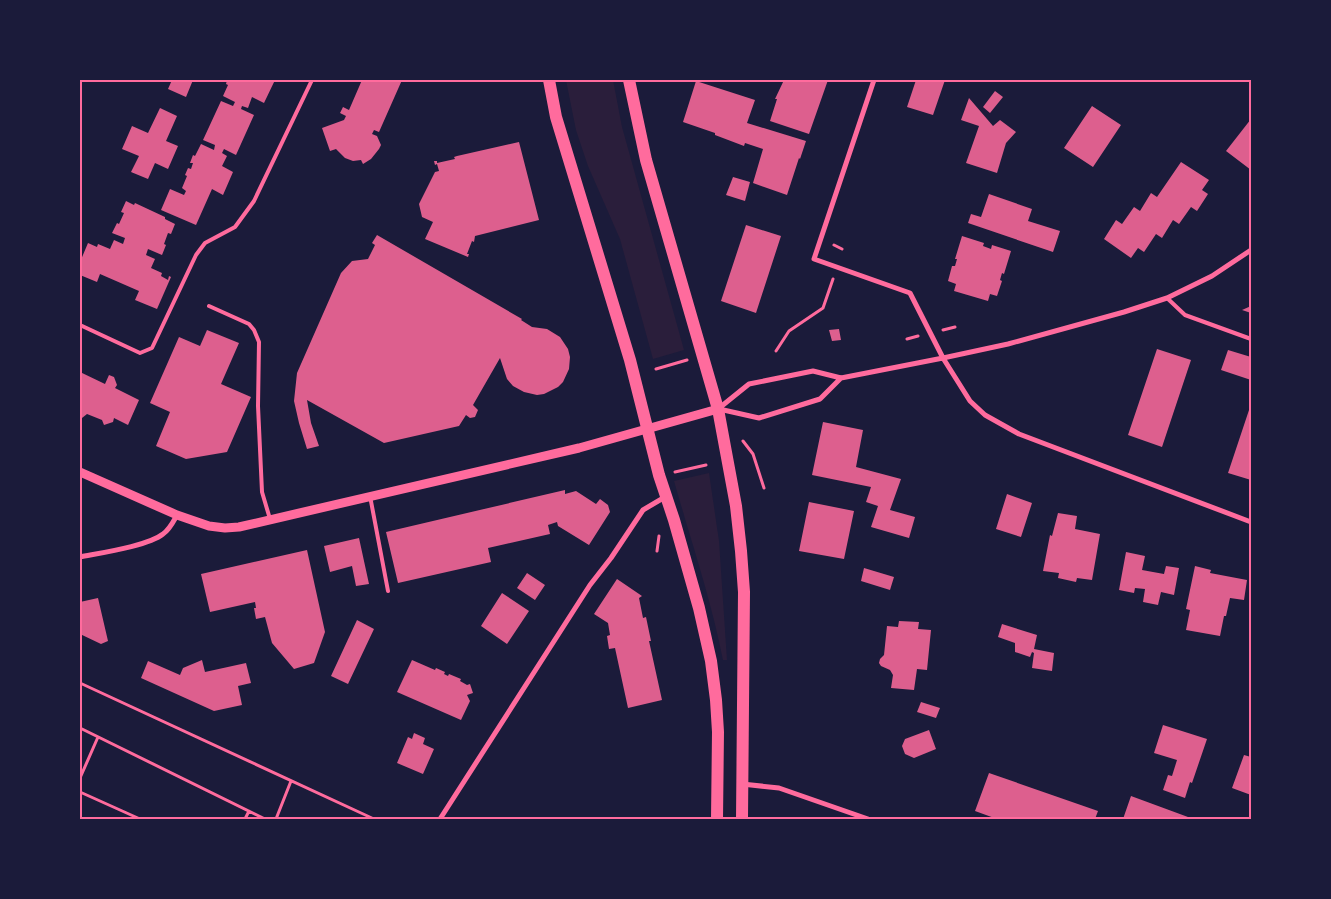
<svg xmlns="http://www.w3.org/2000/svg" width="1331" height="899" font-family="Helvetica,sans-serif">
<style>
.green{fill:#2a1e3b}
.building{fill:#dd5f8e}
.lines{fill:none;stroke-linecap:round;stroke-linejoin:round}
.path{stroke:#ff6b9d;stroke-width:3}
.service{stroke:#ff6b9d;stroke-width:4}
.minor{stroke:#ff6b9d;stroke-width:5}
.tertiary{stroke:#ff6b9d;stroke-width:9}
.primary{stroke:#ff6b9d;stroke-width:12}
.neatline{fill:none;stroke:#ff6b9d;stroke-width:2}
</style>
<rect width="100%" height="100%" fill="#1b1b3a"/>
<path class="green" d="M566,80H613L622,127L684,350L653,359L620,239L588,166L576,130Z
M709,473L719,541L727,660H723C711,599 691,541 674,481Z"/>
<path class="building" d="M172,80H193L186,97L168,89Z
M227,80H275L264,103L252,97L248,108L242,106L241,109L254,115L236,155L224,149L222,153L227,156L222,166L233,172L223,195L212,189L196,225L161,210L170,189L184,195L186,191L182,188L187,176L185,175L188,168L191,169L193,163H190L193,155L195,156L201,144L214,150L215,145L203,140L221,101L233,106L235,102L223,96L228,85L226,84Z
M362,80H402L379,132L374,130L372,134L377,136L381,145L379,149L371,159L363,164L361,160L353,161L345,158L336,149L330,151L322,128L344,120L346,116L340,113L343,107L349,110Z
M784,80H828L809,134L770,121L777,99H775Z
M916,80H945L933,115L907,107Z
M696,81L755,100L747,123L806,141L800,159L799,158L787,195L753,183L763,149L745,143L744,146L715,135V133L683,122Z
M995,91L1003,97L990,113L983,107Z
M969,98L993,126L1000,120L1016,132L1006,143L997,173L966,163L979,126L961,120Z
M1092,106L1121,125L1093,167L1064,148Z
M160,108L177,116L166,141L178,146L168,169L155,163L148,179L131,172L139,156L122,149L132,126L148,133Z
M1251,119V170L1226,151Z
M519,142L539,220L475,236L474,242L472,241L467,254H469L468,257L425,239L433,222L422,217L419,204L435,172L439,171L437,164L435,165L434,161H437V163L455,159L454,157L457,156Z
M1181,162L1209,180L1202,190L1208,194L1197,211L1191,207L1179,224L1173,220L1162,238L1156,234L1144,252L1138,248L1131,258L1104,239L1116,220L1122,224L1134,207L1140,211L1151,193L1157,197Z
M733,177L750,182L745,201L726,195Z
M989,194L1032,209L1028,221L1060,231L1053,252L968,223L971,214L981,217Z
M126,201L134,205L135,203L165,217V219L175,224L171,234L168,233L164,244L166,245L162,255L148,249L146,255L155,259L151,268L162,273L161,276L168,280L169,276L171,277L157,309L135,300L139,291L100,274L97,282L80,275V262L88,243L97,247L98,244L110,249L114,240L123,244L125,238L112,233L117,223L119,224L124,213L121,212Z
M746,225L781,236L756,313L721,301Z
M377,235L522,319L521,320L532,327L547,329L560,337L568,349L570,357L569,369L563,382L558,387L544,394L537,395L524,392L513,386L507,379L500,358L473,405L478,410L475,417L470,418L466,415L459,426L384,443L307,400L311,423L319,446L307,449L299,423L294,401L297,373L341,273L352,261L368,259L375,245L372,243Z
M962,236L984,243L983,246L991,249L992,245L1011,251L1004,274L1002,273L1000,280L1002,281L997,296L990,294L988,301L954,291L956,284L948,281L952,266H955L957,259H955Z
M1251,306V313L1242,310Z
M839,329L841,340L832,341L829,330Z
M207,330L239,343L221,384L251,397L227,452L186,459L156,446L170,412L150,403L179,337L200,346Z
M1157,349L1191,360L1162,447L1128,435Z
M1228,350L1251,357V380L1221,370Z
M80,372L105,384L109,375L114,377L117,385L115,388L139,400L128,425L114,418L113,422L104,425L102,420L87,414L82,418L80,409L82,404L80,403Z
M1251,404V480L1228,473Z
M823,422L863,430L856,467L901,479L890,510L915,517L909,538L871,527L878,506L866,502L871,487L812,475Z
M565,490V494L576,491L596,504L600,499L608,505L610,512L589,545L558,526L557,522L548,525L550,534L488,548L491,562L398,583L386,532Z
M1007,494L1032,503L1021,537L996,529Z
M809,502L854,511L844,559L799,551Z
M1058,513L1077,516L1075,529L1100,534L1092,580L1077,578L1076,582L1058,578L1059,573L1043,571L1050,535L1052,536Z
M359,538L369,584L356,586L352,566L330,572L324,546Z
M307,550L325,632L314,663L294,669L272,643L265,617L256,619L254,608H256L255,602L210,612L201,574Z
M1126,552L1145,556L1142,570L1164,574L1166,566L1179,568L1174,595L1161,592L1158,605L1143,602L1145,589L1135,588L1134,593L1119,590Z
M1195,566L1211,570L1210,573L1247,580L1244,600L1230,598L1226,616H1224L1220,636L1186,630L1190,610L1186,609Z
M864,568L894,577L890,590L861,581Z
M527,573L545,585L535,600L517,588Z
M617,579L642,596L639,598L643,618L646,617L651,641H649L662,700L628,708L615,648L609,649L607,636L610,635L608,623L594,614Z
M502,593L529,611L507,644L481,626Z
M98,598L108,641L101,644L80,634V602Z
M357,620L374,629L348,684L331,676Z
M899,621L919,622L918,629L931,630L927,670L917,669L914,690L891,688L893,675L890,670L881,666L879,663L880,659L884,655L887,626L898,627Z
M1002,624L1037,635L1034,649L1054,653L1052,671L1032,668L1034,653L1032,652L1030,657L1015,652V643L998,637Z
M202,660L205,672L246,663L251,683L238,686L242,705L214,711L141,678L148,661L180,675L183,668Z
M412,660L435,670L436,668L445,672L444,674L448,676L449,674L461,679L460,681L467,685L470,684L473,693L467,695L470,701L461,720L397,692Z
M921,702L940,708L936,718L917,712Z
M1163,725L1207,739L1192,783L1190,782L1185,798L1163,790L1168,775L1172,776L1177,760L1154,753Z
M929,730L936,749L914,758L905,754L902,746L905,739Z
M414,733L425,738L423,744L434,749L423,774L397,763L408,737L412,739Z
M1244,755L1251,757V795L1232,788Z
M989,773L1098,811L1095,819H997L975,811Z
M1131,796L1188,817V819H1123Z"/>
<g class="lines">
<path class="path" d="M834,245L842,249
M943,330L955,327
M907,339L918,336
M776,351L789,331L823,308L833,279
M656,369L687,360
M743,441L753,454L764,488
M675,472L706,465
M657,551L659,536
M80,683L374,819
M80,728L265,819
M80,778L98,737
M80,792L140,819
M245,819L249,811
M276,819L291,781"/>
<path class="service" d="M1167,298L1185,315L1251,339
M209,306L249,324L254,330L259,342L258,406L262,492L270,519
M80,325L140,353L152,348L196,255L205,243L235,227L254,201L312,80
M370,496L388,591"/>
<path class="minor" d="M874,80L814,259L910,293L943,358L970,401L985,415L1019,434L1251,522
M718,409L749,384L813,371L841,378L943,358L1008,344L1124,312L1167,298L1212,276L1251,250
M719,409L759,418L820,399L841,378
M80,557C100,553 148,546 163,534C170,529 173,522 177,515
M742,784L779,788L868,819
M440,819L590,585L611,558L643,510L665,497"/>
<path class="tertiary" d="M80,472L177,515L209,526L225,528L239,527L579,448L718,409"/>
<path class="primary" d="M549,80L556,117L630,360L659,475L674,520L699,608L711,661L716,700L718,732L717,819
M629,80L646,160L718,409L736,506L741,551L744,592L742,819"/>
</g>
<rect width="1331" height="899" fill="none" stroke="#1b1b3a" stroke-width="162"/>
<rect x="81" y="81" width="1169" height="737" class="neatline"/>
</svg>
